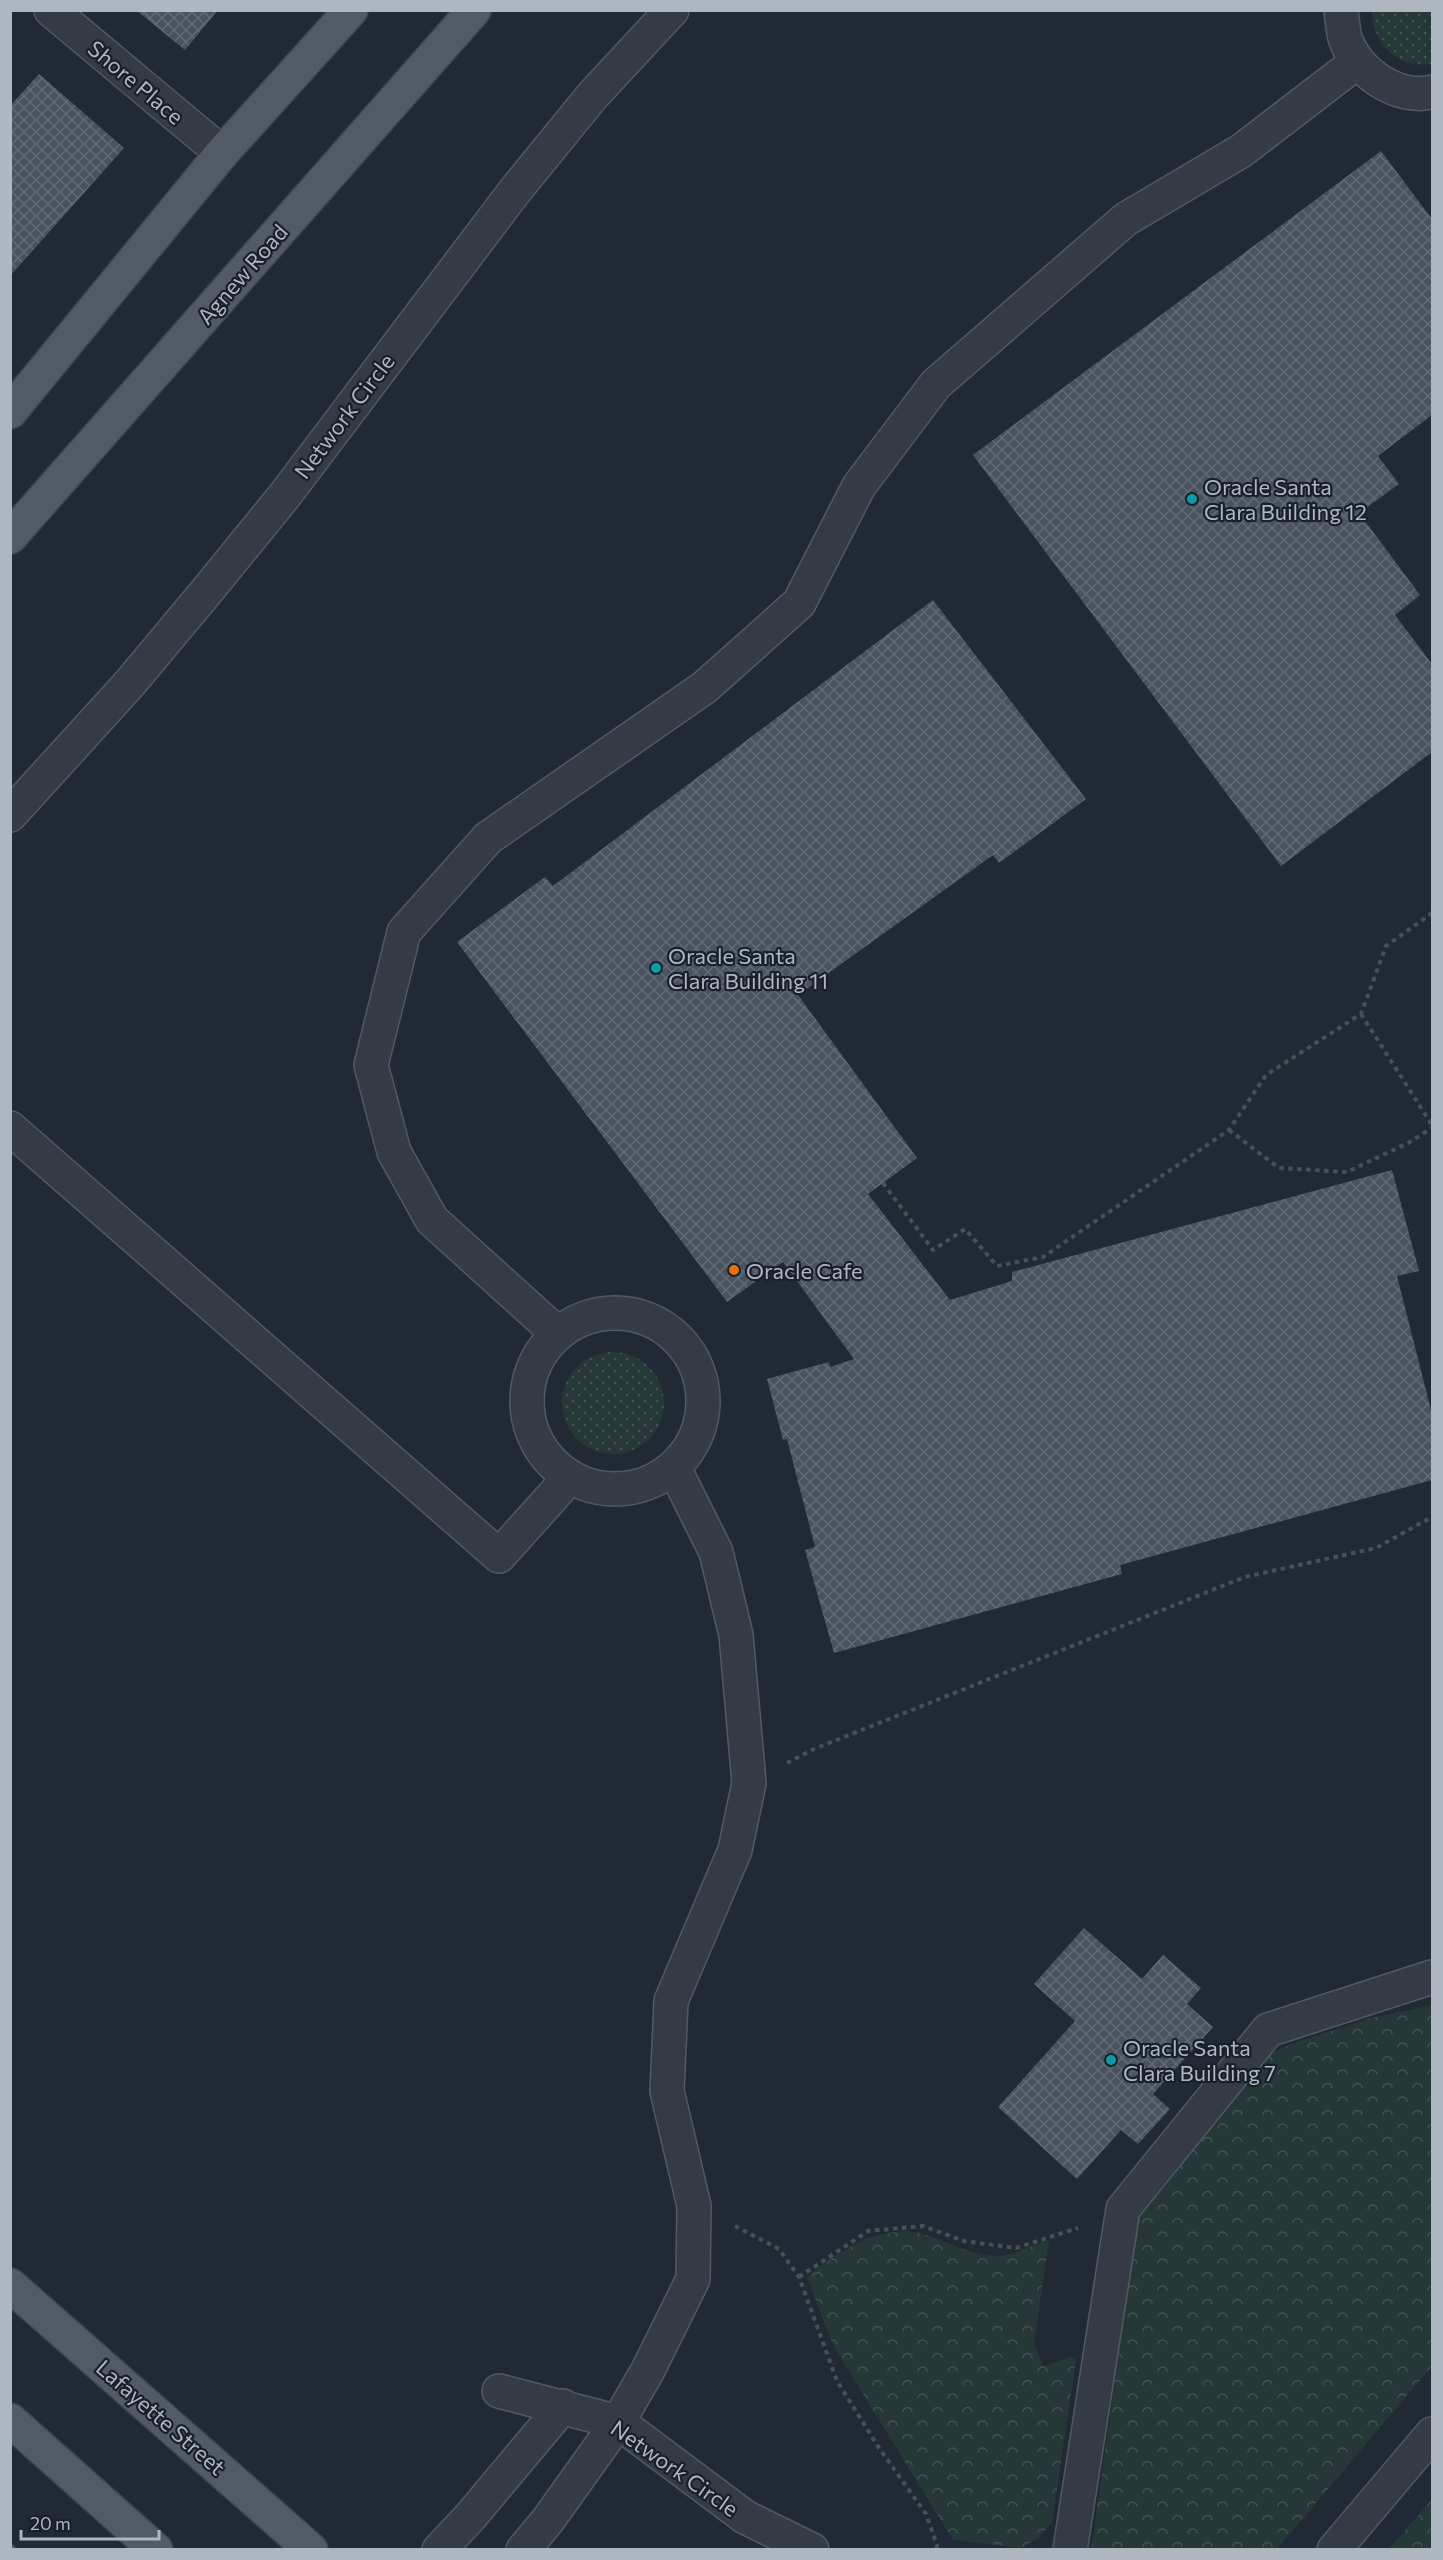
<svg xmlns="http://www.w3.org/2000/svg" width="1443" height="2560" font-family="Commissioner,sans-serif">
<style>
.grass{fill:url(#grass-dots)}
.park{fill:url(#park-crowns)}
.building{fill:url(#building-cross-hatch)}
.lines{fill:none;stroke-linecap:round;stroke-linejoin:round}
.minor-casing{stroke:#515963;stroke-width:36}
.major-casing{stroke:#3d444f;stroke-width:36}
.path{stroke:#425355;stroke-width:4;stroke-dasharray:4.5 4.5;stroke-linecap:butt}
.minor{stroke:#343b45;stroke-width:33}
.major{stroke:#525a65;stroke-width:33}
.rail{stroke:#565f6c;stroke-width:4.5;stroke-dasharray:6 6;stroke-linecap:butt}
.culture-dot{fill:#0f9aa8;stroke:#1a202a;stroke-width:2}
.food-dot{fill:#e8710a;stroke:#1a202a;stroke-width:2}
.labels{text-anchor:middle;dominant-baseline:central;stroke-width:4.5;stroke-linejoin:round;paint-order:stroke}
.street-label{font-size:22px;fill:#aeb6c2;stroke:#1a202a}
.poi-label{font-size:22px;fill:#aeb6c2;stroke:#1a202a;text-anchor:start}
</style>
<defs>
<pattern id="grass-dots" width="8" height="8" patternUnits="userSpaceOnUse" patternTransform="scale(1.5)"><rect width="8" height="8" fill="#263738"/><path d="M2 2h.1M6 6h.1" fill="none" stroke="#435253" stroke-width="1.8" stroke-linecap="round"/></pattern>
<pattern id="park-crowns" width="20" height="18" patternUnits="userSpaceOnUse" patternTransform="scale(1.5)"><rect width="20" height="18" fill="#263738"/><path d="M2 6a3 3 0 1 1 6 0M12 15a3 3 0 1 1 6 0" fill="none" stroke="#435253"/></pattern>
<pattern id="building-cross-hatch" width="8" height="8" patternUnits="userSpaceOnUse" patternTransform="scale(1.5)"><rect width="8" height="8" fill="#495360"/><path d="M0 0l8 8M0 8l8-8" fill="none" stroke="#616a75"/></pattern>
</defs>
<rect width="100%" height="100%" fill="#212935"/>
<path class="grass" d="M1372,11H1432V64C1398,69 1372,44 1372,11Z
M562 1403a51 51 0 1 1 102 0a51 51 0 1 1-102 0Z"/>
<path class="park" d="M1432,2005V2366L1277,2549L1091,2550L1138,2217L1146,2196L1252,2072L1270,2054L1291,2044L1371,2018Z
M907,2231C938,2234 964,2255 996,2256C1012,2256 1033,2245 1049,2240L1034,2343L1043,2366L1071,2357L1076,2360L1052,2523L1038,2538L1021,2548L953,2540L834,2347L807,2278C816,2267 860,2239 874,2236C885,2233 896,2232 907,2231Z
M1432,2499V2549H1389Z"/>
<path class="building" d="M136,10H218L185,50Z
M39,74L124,148L10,276V106Z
M1381,151L1432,219V415L1378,456L1399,484L1359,513L1420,595L1395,615L1432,664V752L1281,866L973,455Z
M933,600L1086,799L999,863L993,855L798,995L917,1158L868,1194L950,1300L1012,1281V1272L1392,1170L1419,1271L1397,1276L1432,1414V1480L1120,1565L1122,1574L834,1653L805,1550L815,1547L787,1439L783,1440L767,1379L829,1362L830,1367L854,1359L783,1262L727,1302L457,942L545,877L553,886Z
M1084,1928L1142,1979L1163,1955L1201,1988L1187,2004L1213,2027L1153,2094L1170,2109L1138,2144L1121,2130L1077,2179L998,2107L1075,2021L1034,1984Z"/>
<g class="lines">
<defs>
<path id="minor" d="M51,10L222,153
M1341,10C1342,19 1343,30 1345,38C1357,72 1396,100 1432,92
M10,815L130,683L206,592L285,495L514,192L593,95L672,10
M10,1128L499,1556L569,1478
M527 1401a88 88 0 1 1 176 0a88 88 0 1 1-176 0Z
M557,1333L432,1220L394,1152L371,1065L404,932L488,838L705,687L799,603L859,486L936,384L1126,219L1241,151L1357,62
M499,2391L618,2422L745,2517L812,2550
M439,2550L470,2517L563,2406
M523,2550L548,2520L618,2422L648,2370L693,2279L694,2206L667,2091L671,2001L735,1850L749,1783L736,1635L716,1552L674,1468
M1070,2550L1123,2209L1268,2030L1432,1977
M1334,2550L1432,2434"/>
<path id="major" d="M10,412L222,153L351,10
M10,537L474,10
M10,2285L311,2550
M10,2420L156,2550"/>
</defs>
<use href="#minor" class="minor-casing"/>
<use href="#major" class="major-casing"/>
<path class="path" d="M1361,1014L1432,1125
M1229,1130L1279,1168L1347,1172L1408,1143L1432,1128
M883,1183L933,1250L965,1229L997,1266L1043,1257L1229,1130L1266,1075L1361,1014L1386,946L1432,913
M787,1763L814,1749L1245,1577L1376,1548L1432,1517
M735,2226L779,2249L799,2277L837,2381L879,2448L926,2514L937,2545L936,2550
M799,2277L868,2231L923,2226L964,2241L1016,2248L1078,2228"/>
<use href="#minor" class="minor"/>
<use href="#major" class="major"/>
<path class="rail" d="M10,2545L15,2550"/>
</g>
<g class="culture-dot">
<circle cx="1192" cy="499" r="6"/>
<circle cx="656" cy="968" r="6"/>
<circle cx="1111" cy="2060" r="6"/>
</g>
<circle class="food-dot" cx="734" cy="1270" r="6"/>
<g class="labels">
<g class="street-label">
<text transform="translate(136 82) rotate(40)">Shore Place</text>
<text transform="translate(242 274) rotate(-49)">Agnew Road</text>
<text transform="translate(344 416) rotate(-53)">Network Circle</text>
<text transform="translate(161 2417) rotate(41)">Lafayette Street</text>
<text transform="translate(675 2468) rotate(35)">Network Circle</text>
</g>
<g class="poi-label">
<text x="1204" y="486">Oracle Santa<tspan x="1204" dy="25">Clara Building 12</tspan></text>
<text x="668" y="955">Oracle Santa<tspan x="668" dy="25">Clara Building 11</tspan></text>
<text x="746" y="1270">Oracle Cafe</text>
<text x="1123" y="2047">Oracle Santa<tspan x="1123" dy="25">Clara Building 7</tspan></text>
</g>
</g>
<rect width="1443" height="2560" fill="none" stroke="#aeb6c2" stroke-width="24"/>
<path d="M21 2530v9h138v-9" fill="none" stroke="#aeb6c2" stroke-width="3"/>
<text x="30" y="2530" font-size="18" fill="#aeb6c2" stroke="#1a202a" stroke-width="4.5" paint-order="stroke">20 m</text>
</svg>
